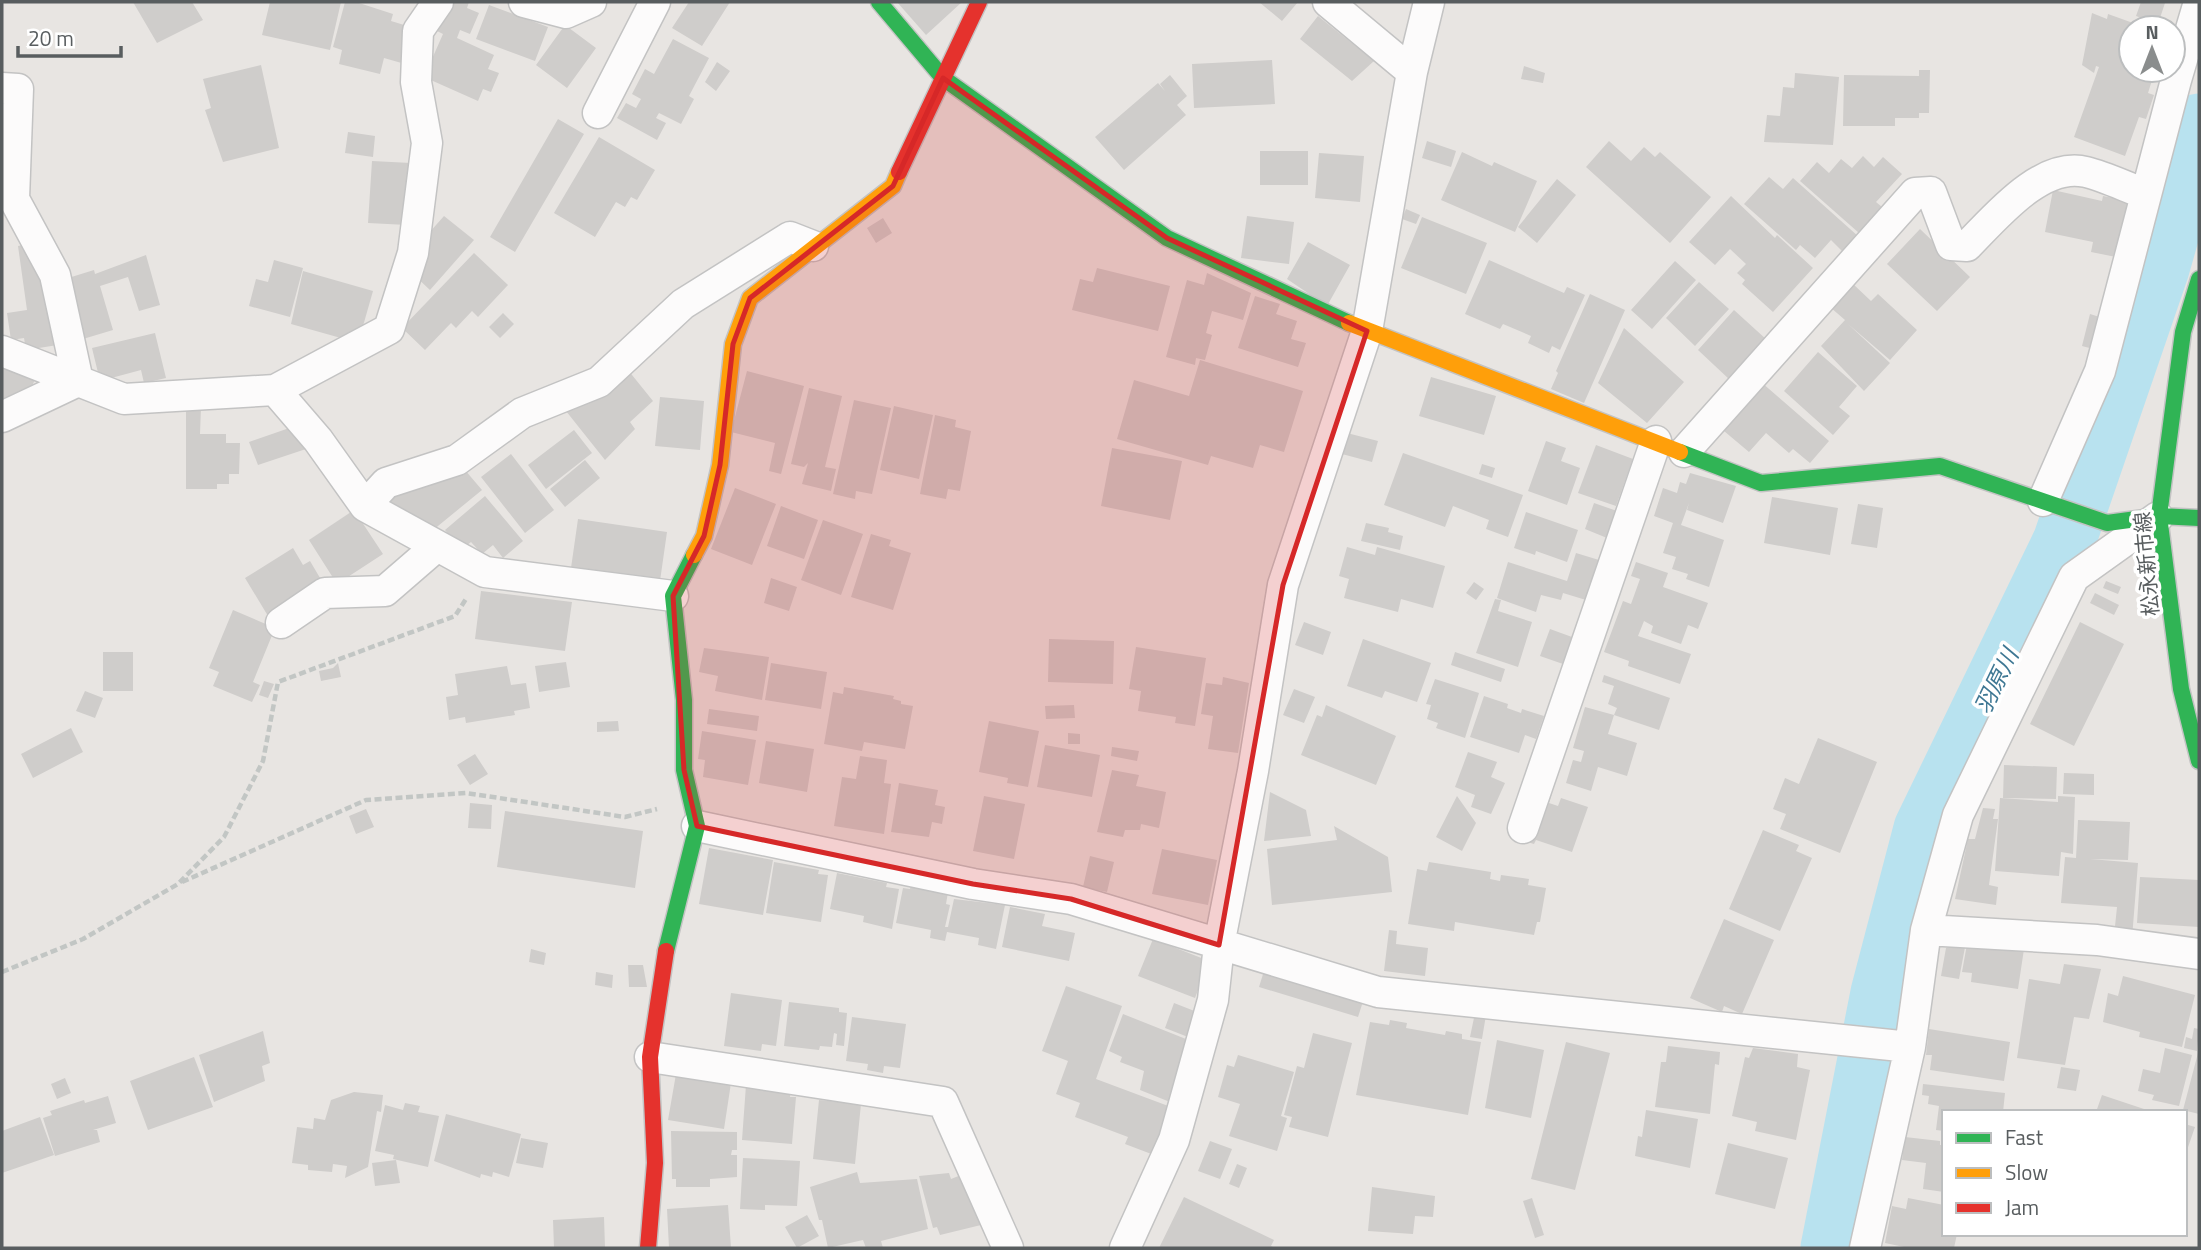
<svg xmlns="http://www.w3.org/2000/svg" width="2201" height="1250" font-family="'Titillium Web','Noto Sans JP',sans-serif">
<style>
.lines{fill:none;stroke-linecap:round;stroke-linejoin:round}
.river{stroke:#b8e2ef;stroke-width:63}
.building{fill:#cfcdcb}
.street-casing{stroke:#c3c3c3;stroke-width:33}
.fast-casing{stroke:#c3c3c3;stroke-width:19}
.slow-casing{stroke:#c3c3c3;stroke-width:19}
.jam-casing{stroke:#c3c3c3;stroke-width:19}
.path{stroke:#c2c6c4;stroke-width:4.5;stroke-dasharray:7 3.5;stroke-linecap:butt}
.street{stroke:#fcfbfb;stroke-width:30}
.fast{stroke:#30b455;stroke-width:16}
.slow{stroke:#ff9f0a;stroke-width:16}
.jam{stroke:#e5322d;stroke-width:16}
.marked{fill:#d62828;fill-opacity:0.2;stroke:#d62828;stroke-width:5;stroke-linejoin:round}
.labels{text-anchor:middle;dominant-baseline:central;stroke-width:7;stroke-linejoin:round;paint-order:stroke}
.street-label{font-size:21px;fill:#585d5f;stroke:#fff}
.water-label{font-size:23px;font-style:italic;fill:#3f7894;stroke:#fff}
</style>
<rect width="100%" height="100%" fill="#e8e5e2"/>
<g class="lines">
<path class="river" d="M1832,1248L1882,993L1925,829L2064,542L2158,268L2199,125"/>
</g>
<path class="building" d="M133,2H192L203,20L157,43Z
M270,2H341L330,50L262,35Z
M345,2H356L393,14L391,21L414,28L405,64L384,58L380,74L339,64L342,50L333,47Z
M447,2H469L467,8L479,13L470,34L460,30L457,38L494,55L488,69L499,73L491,92L483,89L478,101L424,77L443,34L435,30Z
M689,2H730L702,46L672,28Z
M897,2H962L926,35Z
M1259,2H1298L1282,21Z
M2141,2L2165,3L2158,24L2136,16Z
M489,5L548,27L535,61L476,39Z
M2092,13L2107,19L2108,14L2147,28H2131V70H2150L2148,75L2153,77L2148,93L2154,95L2146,119L2139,117L2125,156L2074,137L2099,67L2096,66L2094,73L2082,65Z
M1318,16L1374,61L1352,81L1300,39Z
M565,25L596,48L567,88L536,65Z
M673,39L709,58L689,96L694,99L681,124L659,113L656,118L666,123L657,140L617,118L626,103L636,108L641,99L632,94L645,69L654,74Z
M1272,60L1275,104L1194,108L1192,64Z
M717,62L730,71L716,91L705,82Z
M261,65L279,148L223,162L205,110L211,108L203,79Z
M1524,66L1545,73L1543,83L1521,79Z
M1919,70H1930L1929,113H1919V118H1895V126H1843L1844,75L1919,76Z
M1795,73L1839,77L1833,145L1764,142L1767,115L1780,116L1783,87L1794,88Z
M1170,75L1187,96L1177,105L1186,115L1124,170L1095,137L1158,83L1165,91L1160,84Z
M558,119L584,134L515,252L490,237Z
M348,132L375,136L373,157L345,153Z
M599,137L655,170L637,200L631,197L625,207L616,202L595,237L554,213Z
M1427,141L1456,151L1451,167L1422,158Z
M1609,141L1631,161L1644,147L1655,157L1660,152L1711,197L1670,243L1586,167Z
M1260,151H1308V185H1260Z
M1462,152L1492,166L1494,162L1537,181L1515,232L1441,200Z
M1319,153L1364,156L1360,202L1315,198Z
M1863,156L1874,167L1883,157L1902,174L1876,202L1882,207L1859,233L1800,181L1817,162L1829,173L1841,159L1852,168Z
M372,161L411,163L407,225L368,223Z
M1769,177L1783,189L1793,178L1859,237L1844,253L1831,240L1815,258L1800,245L1796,250L1744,204Z
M1557,179L1576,195L1537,243L1518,227Z
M2053,190L2102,201L2103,196L2128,201L2116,257L2091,252L2093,242L2045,232Z
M1731,196L1775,238L1777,235L1813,268L1773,312L1742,284L1745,280L1737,273L1746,264L1730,249L1715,265L1689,242Z
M1406,209L1420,215L1416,224L1402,219Z
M444,216L474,240L430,290L414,275L421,242Z
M1247,216L1294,222L1289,264L1241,258Z
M1422,217L1487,243L1466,294L1401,268Z
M883,218L892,233L876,243L867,228Z
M1920,229L1970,277L1937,311L1887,264Z
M38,242L64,344L26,350L24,338L11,340L7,313L27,310L18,246Z
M1308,242L1350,265L1327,306L1287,279Z
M474,253L508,285L478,317L472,311L456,328L451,323L425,350L402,328Z
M146,255L160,305L139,311L128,277L100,286L113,330L83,339L65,279L94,270L95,274Z
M274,260L303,268L290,317L249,306L256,279L268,282Z
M1489,260L1564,293L1567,287L1585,295L1560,350L1552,346L1549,353L1528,343L1531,336L1503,324L1500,329L1465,314Z
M1675,261L1696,280L1652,329L1631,310Z
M1097,268L1170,286L1158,331L1072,310L1080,279L1093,282Z
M303,271L373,291L361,333L351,331L348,340L291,324Z
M1207,273L1251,293L1243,320L1212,311L1206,333L1212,335L1205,360L1196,358L1195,365L1166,357L1187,280L1204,285Z
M1699,282L1729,309L1695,346L1666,318Z
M1852,283L1871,301L1878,294L1917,330L1890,360L1848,324L1890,363L1864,391L1821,346L1845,320L1830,307Z
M1590,294L1625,310L1584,403L1551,389L1558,373L1556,371Z
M1255,296L1280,304L1276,314L1297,321L1291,339L1306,343L1298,367L1238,348Z
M1734,310L1767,340L1730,380L1698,350Z
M503,313L514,324L500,338L489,327Z
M2090,314L2106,319L2097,350L2082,346Z
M1624,328L1684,382L1647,423L1598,383Z
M155,333L166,378L144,383L141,370L100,381L92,348Z
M1818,352L1857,386L1839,407L1850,416L1833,435L1784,391Z
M2,358L38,373L22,408H2Z
M1200,360L1303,391L1284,452L1260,445L1253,468L1211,456L1208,465L1117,439L1134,380L1189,396Z
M628,370L653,401L630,422L635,429L605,460L566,411Z
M747,371L804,386L781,474L769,471L775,443L731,432Z
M1431,377L1496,396L1484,435L1419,416Z
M1761,382L1829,441L1810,463L1793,449L1789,453L1766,433L1749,452L1724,431Z
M809,388L842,396L825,467L836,469L831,491L802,484L808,463L804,467L791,464Z
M660,397L704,401L700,450L655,446Z
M854,400L891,408L872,494L856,491L855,499L833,494Z
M186,406L201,407L200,434H226V443H240L239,474H229V484H217V489H186Z
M894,406L933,415L919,479L880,470Z
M935,415L956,420L955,427L971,431L960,491L948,489L946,499L920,494Z
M298,425L306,449L258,465L249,442Z
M574,430L592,453L546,489L528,465Z
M1347,433L1378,441L1372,462L1342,454Z
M1546,441L1566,448L1561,461L1580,468L1567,505L1528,491Z
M1596,445L1633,459L1616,506L1578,493Z
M1112,448L1182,461L1170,520L1101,506Z
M1403,453L1523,495L1508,537L1486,529L1489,520L1453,506L1445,527L1384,505Z
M511,454L554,510L525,533L481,477Z
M585,460L600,478L565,507L550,489Z
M459,463L482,490L427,535L408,512L402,517L383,494Z
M1482,464L1495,468L1492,478L1479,474Z
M1690,473L1736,486L1723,523L1687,510L1689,503L1681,525L1724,540L1709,587L1686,579L1688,574L1672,569L1676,557L1663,553L1673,523L1654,516L1663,488L1677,493L1680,482L1686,484Z
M735,488L776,504L752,565L711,549Z
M485,496L523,541L503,558L493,545L482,554L471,542L461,550L445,530Z
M1772,497L1838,508L1830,555L1764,543Z
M1594,503L1617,511L1607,538L1585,529Z
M1858,504L1883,508L1877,548L1851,544Z
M781,506L818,520L804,559L767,546Z
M354,510L383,554L337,584L309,540Z
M1526,512L1578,530L1567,562L1536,551L1535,555L1514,548Z
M578,519L667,532L660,581L571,568Z
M823,520L863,534L841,595L801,580Z
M1366,523L1389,528L1388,532L1403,536L1400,550L1361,541Z
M871,534L891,540L889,546L911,553L893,610L851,597Z
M1347,547L1375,555L1377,547L1445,566L1433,608L1401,599L1398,612L1344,598L1349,579L1339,576Z
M293,548L303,565L310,561L323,583L268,616L245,578Z
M1576,553L1599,560L1586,600L1563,593L1561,600L1541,595L1536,612L1497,598L1508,562L1567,581Z
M1636,562L1668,573L1663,587L1708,603L1698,629L1688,625L1681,644L1651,633L1653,626L1644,621L1638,636L1691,654L1680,684L1628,666L1629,661L1604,652L1623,601L1631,604L1640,579L1631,576Z
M771,578L797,587L789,611L764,603Z
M2106,581L2121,587L2118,594L2103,588Z
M1474,582L1484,589L1476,600L1466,593Z
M481,591L572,602L565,651L475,639Z
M2095,593L2119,605L2114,615L2090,603Z
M1495,599L1501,600L1498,611L1532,622L1518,667L1476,653Z
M233,610L275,628L253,682L260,685L252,702L213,686L219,672L209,668Z
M1304,622L1331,632L1323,655L1295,645Z
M2080,622L2124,644L2074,746L2030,724Z
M1550,629L1572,637L1563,664L1540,656Z
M1049,639L1114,641L1113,684L1048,682Z
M1363,639L1431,663L1417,702L1385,691L1382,698L1347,686Z
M1136,647L1206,658L1195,726L1175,723L1176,717L1138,711L1141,691L1129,689Z
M704,648L769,657L762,700L715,691L718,676L699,672Z
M103,652H133V691H103Z
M1455,652L1505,669L1501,682L1451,665Z
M566,662L570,687L539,692L535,666Z
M338,663L341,677L321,681L319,671L333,668Z
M771,663L827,672L821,709L765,700Z
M507,666L511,685L526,683L530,708L514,711L515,715L466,723L465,717L449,720L446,697L458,695L455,674Z
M1604,675L1670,698L1659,730L1614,715L1617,708L1608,704L1614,686L1602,682Z
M1223,677L1249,683L1238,753L1208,749L1213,716L1201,714L1206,683L1222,685Z
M1435,679L1479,693L1465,738L1436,728L1438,723L1427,719L1431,705L1426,704Z
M264,681L274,684L268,698L259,695Z
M844,687L894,696L893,699L901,701V704L913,706L905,749L864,742L862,751L824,744L833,692L843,694Z
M1294,689L1315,697L1304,723L1283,715Z
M85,691L103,698L95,718L76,711Z
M1484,696L1508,704L1507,708L1521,713L1522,709L1544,716L1536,739L1525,735L1519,753L1470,737Z
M1074,705L1075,718L1046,719L1045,706Z
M1326,705L1396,736L1376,785L1301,755L1317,715L1322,717Z
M1585,707L1614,715L1608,734L1637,743L1627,776L1598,767L1591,791L1566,783L1573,760L1581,762L1584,751L1573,748Z
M709,709L759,716L757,731L707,724Z
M618,721L619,731L597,732V722Z
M989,721L1039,731L1028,787L1007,783L1008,778L979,772Z
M71,728L83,752L33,778L21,754Z
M702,731L756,740L748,785L703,777L705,760L698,759Z
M1068,733L1080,734V744H1068Z
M1818,738L1877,762L1840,853L1780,829L1786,814L1773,809L1785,778L1799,784Z
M766,741L814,749L807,792L759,783Z
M1045,745L1100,755L1092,797L1037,787Z
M1112,747L1139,751L1137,761L1111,756Z
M1468,752L1497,762L1491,777L1505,783L1491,814L1471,807L1475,795L1455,787Z
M475,754L488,774L470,785L457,765Z
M860,756L887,760L884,783L891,784L884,834L834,826L842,777L856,779Z
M2004,765L2057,767L2056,799L2003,798Z
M1112,770L1139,775L1136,786L1166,792L1159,828L1141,824L1140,830H1125L1123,837L1097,832Z
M2064,773L2094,774V795L2063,794Z
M899,783L938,790L935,805L945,807L942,824L932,822L929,837L891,832Z
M1539,789L1552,793L1549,803L1558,806L1561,798L1588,807L1572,852L1536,840L1534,844L1521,840Z
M1270,792L1306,810L1311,836L1264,841Z
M984,796L1025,804L1014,859L973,851Z
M1457,796L1476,823L1462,851L1436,837Z
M2058,796L2075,797L2073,854L2061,852L2059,876L1995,871L2000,798L2058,802Z
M470,803L492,805L491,829L468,828Z
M1983,808L1995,809L1993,819H1998L1989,885L1998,887L1996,905L1955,899L1968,839H1975Z
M366,809L374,827L356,834L349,816Z
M505,811L643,831L635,888L497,867Z
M2078,820L2130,822L2128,860L2090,859L2138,863L2132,938L2114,936L2117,907L2061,903L2065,857L2076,858Z
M1334,826L1388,857L1392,892L1272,905L1267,849L1337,840Z
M1763,830L1799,845L1796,851L1812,858L1780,931L1729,909Z
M709,848L773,860L763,915L699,904Z
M1162,849L1217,860L1208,905L1152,894Z
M1090,856L1114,862L1107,892L1083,887Z
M774,862L819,870L818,874L828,875L821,922L766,913Z
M1429,862L1491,872L1490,879L1500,881L1501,875L1529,879L1528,885L1546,888L1540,922H1537L1534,935L1455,922L1454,931L1408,924L1417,869L1427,871Z
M837,873L887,883L886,887L899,889L892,929L863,922L864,916L830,909Z
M2140,877L2199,880V927L2137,923Z
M911,885L948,892L946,904L950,905L945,927H948L954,899L1005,905L996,949L978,945L979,938L947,932L945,941L930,938L931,930L896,923L903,888L910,889Z
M1010,907L1045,914L1042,926L1075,933L1069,961L1002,947Z
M1724,919L1774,940L1742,1014L1724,1006L1722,1012L1690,998Z
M1389,930L1397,931L1396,944L1428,948L1425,976L1384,971Z
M1153,939L1209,961L1195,998L1138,976Z
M1966,942L1959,979L1941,976L1946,948Z
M1967,944L2024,949L2018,989L1971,982L1972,973L1962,972Z
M531,949L546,953L544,965L529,962Z
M1269,955L1368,986L1358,1017L1259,987Z
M2064,964L2101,969L2089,1019L2074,1017L2065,1065L2017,1058L2029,979L2060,984Z
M628,965H643L647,987H629Z
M596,972L613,975L612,988L595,985Z
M2123,976L2195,995L2182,1047L2139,1037L2140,1032L2103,1022L2108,993L2118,996Z
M1066,986L1122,1006L1096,1079L1171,1107L1154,1155L1125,1144L1128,1137L1075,1117L1080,1103L1056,1094L1068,1061L1042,1051Z
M731,993L782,1000L776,1046L762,1044L761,1051L724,1046Z
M789,1002L839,1008V1012L847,1013L844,1046L836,1045L837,1034L834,1033L832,1047L820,1046L819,1050L784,1046Z
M1174,1003L1197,1012L1188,1037L1165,1028Z
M1475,1013L1486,1015L1482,1039L1470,1037Z
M1123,1014L1191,1041L1170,1102L1140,1090L1144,1071L1120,1062L1122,1057L1109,1051Z
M852,1017L906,1024L900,1068L884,1066L883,1073L867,1070L868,1064L846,1061Z
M1390,1020L1407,1023L1406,1028L1445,1035L1446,1031L1462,1034V1039L1481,1042L1468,1115L1356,1095L1370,1022L1389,1025Z
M2194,1028L2199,1029L2197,1051L2184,1048L2186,1037L2192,1039Z
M1929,1029L2010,1042L2004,1081L1930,1070L1932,1055H1926Z
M263,1031L270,1063L262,1066L265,1081L214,1102L199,1055Z
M1313,1033L1352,1043L1328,1137L1289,1127L1292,1117L1284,1115L1297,1066L1304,1068Z
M1497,1040L1544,1050L1531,1118L1485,1108Z
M1566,1042L1610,1053L1575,1190L1531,1179Z
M1668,1046L1720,1052L1719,1065L1715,1064L1710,1114L1655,1107L1661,1062H1666Z
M1753,1048L1798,1054L1797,1067L1810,1070L1796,1140L1755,1131L1757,1122L1732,1116L1745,1057L1749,1058Z
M2165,1048L2192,1055L2179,1106L2152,1100L2154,1095L2138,1091L2143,1069L2160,1073Z
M2198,1053H2199V1114L2183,1110Z
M1238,1055L1294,1072L1281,1116L1287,1118L1277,1151L1229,1136L1240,1104L1218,1097L1227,1065L1234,1067Z
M194,1057L213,1107L148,1130L130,1081Z
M2061,1067L2080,1070L2076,1091L2057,1088Z
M676,1074L731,1083L724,1129L668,1120Z
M65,1078L71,1093L57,1099L51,1084Z
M1923,1084L2005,1093L2003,1112H1944V1131L1936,1130L1939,1106L1928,1104L1929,1096L1922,1095Z
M746,1085L791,1089L790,1097H796L792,1144L742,1140Z
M354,1092L383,1095L381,1112L377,1111L368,1167L345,1178L347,1166L333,1164L332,1172L308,1170V1165L292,1163L297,1127L313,1129L314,1118L325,1120L331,1100Z
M2102,1095L2150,1111V1112H2096Z
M108,1096L116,1123L93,1130H97L100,1142L55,1156L43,1118L52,1115L50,1111L84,1100L85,1103Z
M819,1100L861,1104L855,1164L813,1159Z
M405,1103L420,1106L418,1112L439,1116L428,1167L393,1159L394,1155L375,1151L385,1105L403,1110Z
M1646,1110L1698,1119L1690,1168L1635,1156L1638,1136L1642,1137Z
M446,1114L521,1134L509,1177L493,1172L492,1177L481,1174L480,1178L434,1161Z
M40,1117L54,1155L2,1173V1131Z
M2185,1124L2195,1127L2186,1153H2185Z
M671,1131L737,1132V1150H732L731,1155H737V1177L710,1179V1187H676V1179H672Z
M1905,1137L1940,1141V1145H1944V1192L1923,1189L1926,1163L1902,1160Z
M521,1138L548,1143L543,1168L516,1163Z
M1210,1141L1232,1149L1220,1179L1198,1171Z
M1728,1143L1788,1158L1775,1209L1715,1194Z
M743,1158L800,1161L797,1206L765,1205V1210L740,1209Z
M396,1160L400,1183L375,1186L372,1163Z
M1237,1164L1247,1168L1239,1188L1229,1184Z
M857,1172L860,1183L917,1179L928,1229L881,1241L883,1248H866L863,1240L828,1248L822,1220H819L810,1187Z
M949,1173L951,1179L961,1175L966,1183L981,1225L940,1235L937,1227L933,1228L919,1176Z
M1372,1187L1435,1196L1433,1217L1415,1216L1413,1234L1368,1231Z
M1184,1197L1274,1240L1271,1246L1275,1248H1159Z
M1532,1198L1544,1235L1535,1238L1523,1201Z
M1908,1198L1944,1205V1234H1957L1954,1248H1909L1885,1243L1892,1206L1906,1209Z
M728,1205L731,1248H669L667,1209Z
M807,1215L819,1236L797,1248L785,1227Z
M604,1217L605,1248H554L553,1220Z"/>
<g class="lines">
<defs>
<path id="street" d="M524,2L566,13L591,2
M1328,2L1412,72
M2,88L18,89L14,199L55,275L78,381L2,417
M598,113L655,2
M2,351L124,399L275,390L318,440L365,506L485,572L673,596
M275,390L389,329L413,253L427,143L416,82L418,31L438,2
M1684,452L1915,193L1931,192L1951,245L1967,246C1995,218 2041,161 2086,172C2106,177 2126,187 2146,194
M2043,501L2100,371L2176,80L2199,2
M365,506L386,483L457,460L522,413L599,382L683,304L790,237L813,246
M281,623L325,593L385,591L437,546
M697,826L973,884L1071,899L1378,992L1910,1047
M1523,828L1656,441
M1926,930L2097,940L2199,954
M650,1057L943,1102L1008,1248
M1125,1248L1174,1140L1213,1000L1219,945L1253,771L1283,585L1367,331L1412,72L1429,2
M1865,1248L1910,1047L1926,930L1958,815L2074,577L2158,517"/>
<path id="fast" d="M879,2L943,78L1167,238L1349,323
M2199,279L2183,332L2159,516L2181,689L2199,761
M1680,452L1761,483L1940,466L2107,523L2159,516L2199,518
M666,951L697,826L684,770V700L673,596L694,555"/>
<path id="slow" d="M1349,323L1680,452
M694,555L704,536L720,465L733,344L750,298L893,186L899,172"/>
<path id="jam" d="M899,172L979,2
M648,1248L655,1163L650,1057L666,951"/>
</defs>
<use href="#street" class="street-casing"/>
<use href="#fast" class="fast-casing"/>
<use href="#slow" class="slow-casing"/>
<use href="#jam" class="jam-casing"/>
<path class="path" d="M182,882L366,800L466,793L625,817L657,809
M2,972L83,939L178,884L224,837L263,761L278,682L455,616L466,599"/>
<use href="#street" class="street"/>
<use href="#fast" class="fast"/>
<use href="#slow" class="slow"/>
<use href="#jam" class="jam"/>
</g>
<path class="marked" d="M943,78L1167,238L1367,331L1283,585L1219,945L1071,899L973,884L697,826L684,770L673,596L704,536L720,465L733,344L750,298L893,186Z"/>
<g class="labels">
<g class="street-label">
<text transform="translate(2146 564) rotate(-95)">松永新市線</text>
</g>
<g class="water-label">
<text transform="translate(1996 681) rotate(-64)">羽原川</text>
</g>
</g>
<rect width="2201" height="1250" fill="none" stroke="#585d5f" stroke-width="7"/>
<rect x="1942" y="1110" width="245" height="126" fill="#ffffff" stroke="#bcbebf" stroke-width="2"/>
<rect x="1956" y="1133" width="35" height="10" fill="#30b455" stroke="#bcbebf" stroke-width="2"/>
<text x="2005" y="1145" font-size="21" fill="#585d5f">Fast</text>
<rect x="1956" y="1168" width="35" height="10" fill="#ff9f0a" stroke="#bcbebf" stroke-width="2"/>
<text x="2005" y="1180" font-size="21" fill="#585d5f">Slow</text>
<rect x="1956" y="1203" width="35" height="10" fill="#e5322d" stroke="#bcbebf" stroke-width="2"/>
<text x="2005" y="1215" font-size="21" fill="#585d5f">Jam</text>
<g transform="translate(2152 49)"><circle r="33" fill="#ffffff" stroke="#bcbebf" stroke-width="2"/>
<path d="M0-5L12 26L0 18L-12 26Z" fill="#8a8d8d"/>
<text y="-10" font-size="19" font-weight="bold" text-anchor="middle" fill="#585d5f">N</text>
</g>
<path d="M18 46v10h103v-10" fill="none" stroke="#585d5f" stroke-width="3.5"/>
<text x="28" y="46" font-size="21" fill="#585d5f" stroke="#ffffff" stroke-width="5" paint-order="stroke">20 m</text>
</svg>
